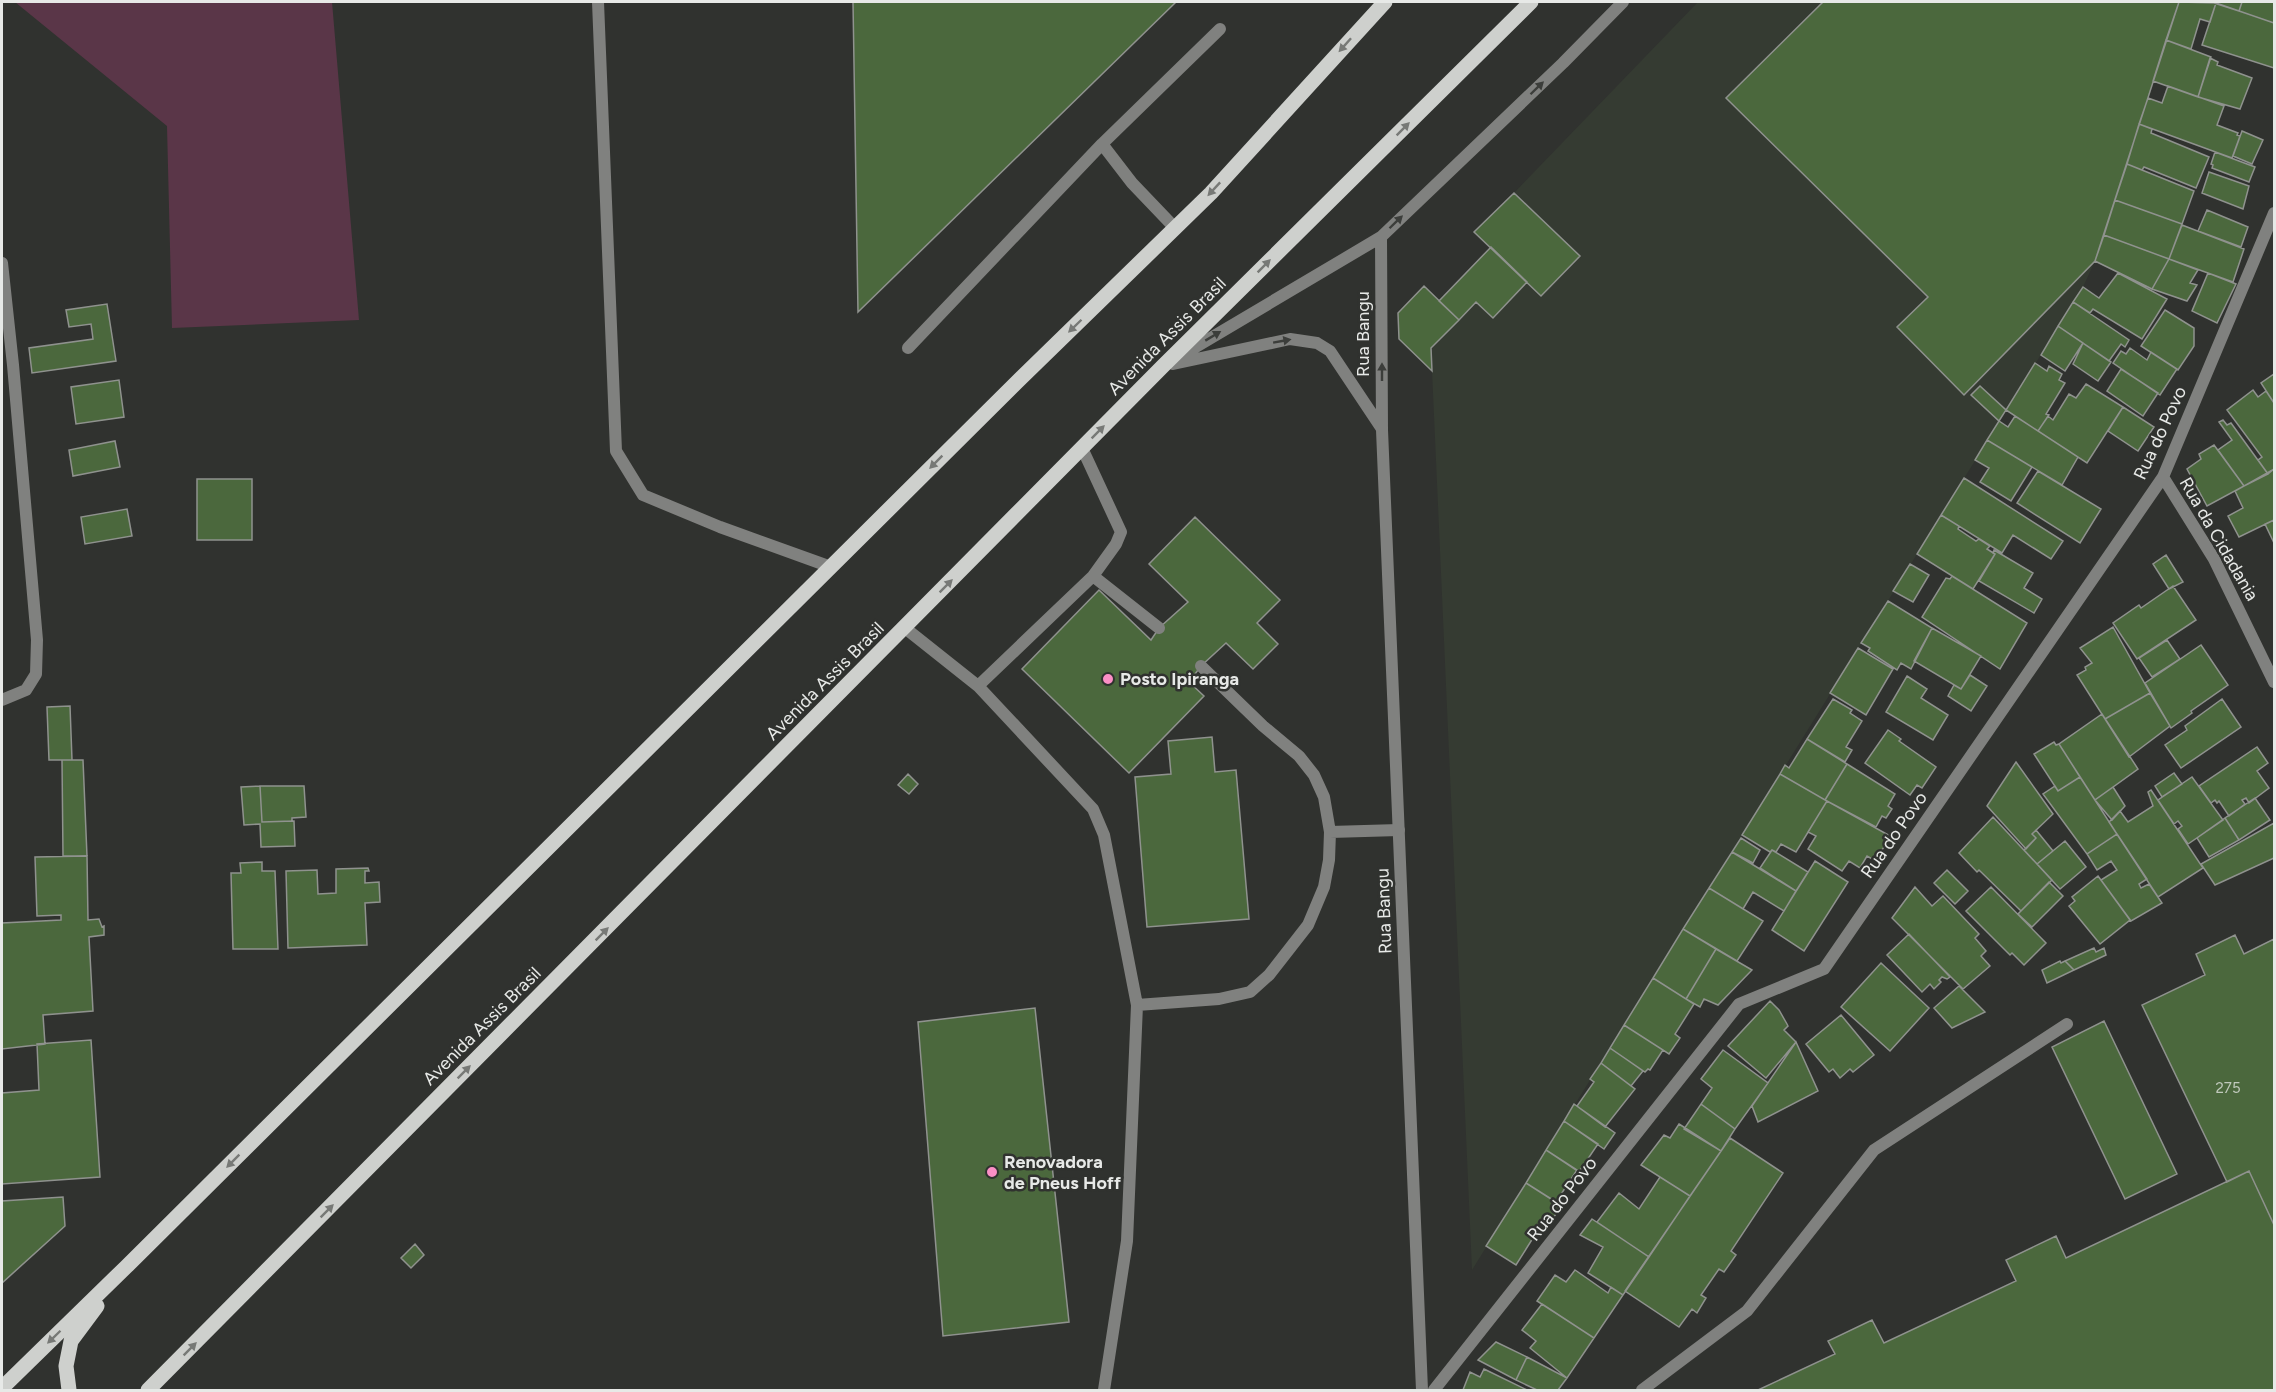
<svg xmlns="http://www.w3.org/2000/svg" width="2276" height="1392" font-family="Figtree,sans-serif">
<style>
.built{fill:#353b32}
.green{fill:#5a3648}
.building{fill:#4b683d;stroke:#8f928e;stroke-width:1.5}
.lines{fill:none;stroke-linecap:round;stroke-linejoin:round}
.lane{stroke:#80817f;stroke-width:12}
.street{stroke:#80817f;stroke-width:12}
.primary{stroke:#ced0cd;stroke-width:15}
.oneway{fill:#777976}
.oneway2{fill:#3c3e3b}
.poi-dot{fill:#fb8fc5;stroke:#30322f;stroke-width:2}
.labels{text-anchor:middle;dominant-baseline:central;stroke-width:5;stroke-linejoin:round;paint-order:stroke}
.number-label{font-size:15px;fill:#c0c9bc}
.street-label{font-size:18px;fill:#e7e9e7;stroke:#30322f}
.poi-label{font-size:18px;font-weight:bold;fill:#e7e9e7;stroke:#30322f;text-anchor:start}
</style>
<rect width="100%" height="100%" fill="#30322f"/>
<path class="built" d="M1698,2H2179L2095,261L2083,287L1472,1270L1431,348L1476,302L1493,318L1527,282L1541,296L1580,257L1514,193Z"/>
<path class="green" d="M15,2H332L359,320L172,328L167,126Z"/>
<path class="building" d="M853,2H1176L858,312Z
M1823,2H2179L2095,261L1964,395L1897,327L1928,297L1726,98Z
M2179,2L2216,3L2210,22L2200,19L2191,49L2166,40Z
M2211,2H2242L2239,11Z
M2242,2H2274V23L2239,11Z
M2216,3L2274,23V68L2202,45Z
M2166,40L2211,57L2198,97L2153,81Z
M2210,58L2218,62L2217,65L2252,78L2240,109L2198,97Z
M2168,86L2224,106L2217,125L2238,133L2237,135L2240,136L2232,158L2139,124L2148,98L2162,103Z
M2139,124L2152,129L2151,133L2209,157L2196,188L2144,167L2142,170L2127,164Z
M2242,131L2263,140L2252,164L2233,156Z
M2215,152L2255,167L2249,182L2212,168L2213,165L2211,164Z
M2127,164L2194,191L2182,224L2115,200Z
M2209,172L2249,186L2243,209L2202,193Z
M1514,193L1580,256L1541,296L1474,232Z
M2115,200L2182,224L2169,259L2104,235Z
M2207,210L2248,227L2241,247L2198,231Z
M2182,225L2244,249L2233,282L2169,259Z
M2104,235L2169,259L2152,289L2095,261Z
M1491,247L1527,282L1493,318L1476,302L1459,320L1439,301Z
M2169,259L2198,270L2190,283L2197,285L2187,301L2152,289Z
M2118,273L2167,299L2142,339L2093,309L2090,313L2073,302L2083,287L2099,298Z
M2208,273L2236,284L2217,323L2192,311Z
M1424,286L1459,320L1431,348L1432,371L1399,339L1398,313Z
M2073,302L2129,340L2125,347L2121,344L2109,361L2058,326Z
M107,304L116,361L32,373L29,348L93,339L91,324L69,327L66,310Z
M2165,310L2194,328V346L2178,370L2141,346Z
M2058,326L2083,343L2065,371L2041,355Z
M2083,343L2111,362L2098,381L2073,364Z
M2130,348L2147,360L2151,352L2177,369L2160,395L2113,363L2121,351L2126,354Z
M2035,363L2047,371L2049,366L2062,374L2059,380L2065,383L2046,414L2049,415L2038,431L2006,410Z
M2121,369L2158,393L2143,416L2107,391Z
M2274,374V403L2261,383Z
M119,380L124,417L76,424L71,387Z
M2086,384L2123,407L2087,463L2038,431L2048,416L2053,420L2069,394L2076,398Z
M1980,386L2006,410L1999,421L1971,395Z
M2253,390L2258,397L2266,391L2274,403V469L2268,474L2258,460L2262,457L2227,410Z
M2123,407L2154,427L2138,451L2108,431Z
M2015,416L2078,457L2062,485L1987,440L1999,421L2008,427Z
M2223,420L2227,425L2231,423L2268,474L2244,486L2218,450L2232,440L2219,422Z
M1987,440L2032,467L2011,501L1980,482L1989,468L1975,460Z
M115,441L120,467L73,476L69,450Z
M2214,445L2244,486L2207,506L2187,469L2201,459L2199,454Z
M2274,469V520L2239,537L2228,516L2243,508L2235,491Z
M2038,471L2101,509L2080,543L2017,503Z
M1964,478L2063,541L2051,559L2013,535L2002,553L1941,515Z
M197,479H252V540H197Z
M127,509L132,536L85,544L81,517Z
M1941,515L1959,526L1958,529L1976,541L1979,539L1990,546L1987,549L1995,554L1973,589L1917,554Z
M1195,517L1280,600L1257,623L1278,644L1253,669L1226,643L1201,666L1189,682L1204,696L1129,773L1022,669L1099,590L1151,640L1159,628L1188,602L1149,564Z
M2274,520V543L2265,524Z
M1994,550L2033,573L2024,588L2042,599L2034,613L1979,581L1995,554L1993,553Z
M2166,555L2183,582L2169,589L2153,564Z
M1910,564L1929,575L1913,602L1893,591Z
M1952,576L2027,623L2000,669L1922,617L1946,578L1950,579Z
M2173,586L2196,620L2137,659L2113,623L2139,605L2141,608Z
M1888,601L1932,628L1911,669L1901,663L1897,670L1868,651L1870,648L1861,643Z
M2113,627L2150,693L2105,719L2077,675L2086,670L2085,667L2092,663L2080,648Z
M1932,628L1981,656L1961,689L1914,661Z
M2167,640L2180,659L2152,677L2139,658Z
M2201,645L2228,685L2191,711L2192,713L2171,728L2145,683Z
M1858,648L1893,669L1866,715L1830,693Z
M1970,675L1987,686L1971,711L1948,696L1954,685L1961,689Z
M1907,676L1927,689L1921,698L1948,715L1933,740L1886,712Z
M2150,693L2170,726L2129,757L2105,719Z
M1833,699L1852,710L1850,713L1862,721L1846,747L1852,750L1845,762L1807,739Z
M2222,699L2241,727L2181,768L2165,745L2187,730L2185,726Z
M70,706L72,760H49L47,707Z
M2102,714L2138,769L2095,800L2059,744Z
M1888,730L1901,739L1899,741L1936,767L1922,788L1917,785L1910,795L1865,763Z
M1212,737L1215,772L1236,770L1249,919L1147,927L1135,777L1171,774L1168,741Z
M1807,739L1847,764L1825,800L1780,774L1785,765L1789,768Z
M2054,742L2056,745L2059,744L2080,777L2058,791L2034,754Z
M2257,747L2268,763L2257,771L2269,788L2249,803L2246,798L2242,800L2245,804L2229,816L2219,801L2217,803L2215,800L2211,803L2199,786Z
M62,760H83L87,856H63Z
M2016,762L2053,814L2032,834L2036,838L2026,849L1987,806Z
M1847,764L1895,794L1888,806L1892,809L1886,818L1882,816L1876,827L1825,800Z
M2174,773L2182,784L2162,797L2155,786Z
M908,774L918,784L909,794L898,785Z
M1780,774L1827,801L1796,852L1781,844L1776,852L1772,850L1770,852L1742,835Z
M2080,777L2117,834L2087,854L2043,794L2055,786L2058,791Z
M2192,777L2223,820L2188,844L2178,829L2182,826L2178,821L2174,824L2158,800Z
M260,786L262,822L294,821L295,846L261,847L260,824L244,825L241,787Z
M260,786H304L306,817L292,818V821L262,822Z
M2113,787L2125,806L2112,820L2095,800Z
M2151,790L2203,868L2158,897L2109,822L2120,811L2128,822L2153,806L2148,792Z
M2255,798L2270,820L2239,840L2225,818Z
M1827,801L1892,837L1874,860L1867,856L1860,868L1849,861L1842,871L1808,849L1816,836L1808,832Z
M1993,817L2052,880L2021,911L1979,870L1977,872L1959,853Z
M2225,818L2239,840L2209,857L2197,838Z
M2274,823V858L2215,885L2201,864Z
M2036,830L2053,851L2037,864L2024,850L2036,838L2032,834Z
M2117,834L2147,879L2139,884L2141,888L2149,884L2162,903L2131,921L2101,880L2117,870L2111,861L2097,870L2087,854Z
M1741,838L1760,850L1753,863L1732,852Z
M2065,841L2086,867L2060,889L2037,864Z
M1772,850L1808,872L1796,891L1760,868Z
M1732,852L1796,891L1784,911L1753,892L1743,909L1709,888Z
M87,856L88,920L99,919L102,927L104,926V935L89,937L93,1011L43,1015L45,1044L2,1049V923L61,920V915L37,916L35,857Z
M1815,861L1848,882L1804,951L1772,930Z
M262,862V871H275L278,949H233L231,873H241L240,863Z
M368,868L369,871H365V883L379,882L380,902L365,903L367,945L288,948L286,871L317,870L318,894L336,893V869Z
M1947,870L1968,891L1955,904L1934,883Z
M2098,876L2130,920L2100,944L2069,906L2075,901L2072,897Z
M2049,882L2063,896L2032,927L2018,914Z
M1915,887L1932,906L1943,896L1979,934L1975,938L1986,951L1981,956L1990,966L1963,989L1892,918Z
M1991,887L2046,943L2024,965L2012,953L2010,955L1966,911Z
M1709,888L1763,921L1737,961L1683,929Z
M1683,929L1716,949L1686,999L1653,978Z
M1909,934L1950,977L1947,979L1942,977L1939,980L1941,982L1934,989L1930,984L1922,992L1887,955Z
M2235,935L2244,954L2274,939V1225L2249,1171L2227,1182L2142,1005L2205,975L2196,954Z
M2094,948L2096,952L2104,948L2106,955L2074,970L2065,961Z
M1716,949L1752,970L1718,1005L1704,999L1700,1007L1686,999Z
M2060,961L2061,963L2065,961L2074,970L2047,983L2042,970Z
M1881,963L1929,1008L1890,1051L1841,1007Z
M1653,978L1694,1004L1675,1034L1680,1038L1669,1054L1624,1025Z
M1959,986L1985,1012L1952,1028L1934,1008Z
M1770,1001L1779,1010L1787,1024L1788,1026L1784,1030L1796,1042L1766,1078L1728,1046Z
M1035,1008L1069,1322L943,1336L918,1022Z
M1841,1015L1874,1055L1853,1072L1850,1069L1840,1078L1833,1069L1829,1072L1806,1044Z
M2104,1021L2177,1174L2125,1199L2052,1047Z
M1624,1025L1663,1050L1650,1070L1648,1069L1645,1072L1610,1048Z
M91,1040L100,1177L2,1184V1093L39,1090L37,1044Z
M1796,1042L1818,1091L1758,1122L1752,1106Z
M1610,1048L1643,1071L1631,1086L1601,1063Z
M1723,1050L1768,1083L1735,1129L1701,1104L1712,1088L1701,1079Z
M1601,1063L1635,1089L1605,1127L1577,1106L1594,1082L1590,1079Z
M1574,1104L1615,1133L1604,1149L1564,1121Z
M1701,1104L1735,1129L1721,1151L1684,1129Z
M1564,1121L1598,1144L1579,1172L1546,1150Z
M1679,1124L1721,1151L1690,1196L1641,1165L1664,1135L1670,1138Z
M1730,1138L1783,1173L1731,1251L1736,1255L1724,1272L1719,1269L1701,1295L1706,1298L1697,1313L1692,1309L1679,1327L1625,1291Z
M1546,1150L1577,1170L1556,1202L1526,1183Z
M2249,1171L2274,1225V1390H1758L1835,1354L1828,1341L1872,1320L1884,1343L2016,1281L2006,1260L2056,1236L2066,1258Z
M1660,1177L1690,1196L1649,1257L1597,1222L1619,1193L1639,1209Z
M1526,1183L1562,1206L1553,1218L1548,1214L1516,1265L1486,1246Z
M63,1197L65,1226L2,1283V1201Z
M1592,1219L1649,1257L1623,1295L1588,1273L1603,1247L1580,1235Z
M415,1244L424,1255L411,1268L401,1258Z
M1575,1270L1608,1293L1611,1287L1623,1295L1594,1338L1537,1301L1555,1275L1566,1282Z
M1542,1304L1594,1338L1567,1378L1530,1348L1536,1341L1522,1330Z
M1496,1342L1527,1357L1516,1380L1478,1360Z
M1527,1357L1567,1378L1558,1390H1537L1516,1380Z
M1484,1369L1527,1390H1463L1470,1372L1480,1377Z"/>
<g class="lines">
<path class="lane" d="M598,2L616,451L643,495L720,527L831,567
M1175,228L1132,183L1102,144L1220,29
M2,263L13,365L37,640L36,674L26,690L2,700
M908,348L1102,144
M1093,576L1159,628
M905,628L978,686L1093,576L1116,544L1121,532L1082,448
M1201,666L1263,726L1299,756L1314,775L1324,797L1330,832L1399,830
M978,686L1093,809L1104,835L1137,1005L1219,999L1250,992L1269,975L1308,925L1324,887L1329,860L1330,832
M1104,1390L1127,1241L1137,1005
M1642,1390L1747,1311L1874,1150L2067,1024"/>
<path class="street" d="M1381,237L1382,430L1422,1390
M1177,358L1381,237L1563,63L1623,2
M1173,364L1290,339L1317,343L1330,351L1382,429
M2163,477L2214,559L2274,682
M1434,1390L1739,1004L1824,969L2163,477L2274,213"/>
<path class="primary" d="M2,1388L126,1267L1018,381L1211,193L1385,2
M69,1390L66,1366L71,1341L97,1306
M148,1390L1163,366L1531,2"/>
</g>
<defs><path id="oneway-solid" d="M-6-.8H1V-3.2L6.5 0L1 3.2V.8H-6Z" transform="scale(1.5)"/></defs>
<g class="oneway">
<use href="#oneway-solid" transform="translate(1345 45) rotate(132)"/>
<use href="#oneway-solid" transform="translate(1403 129) rotate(-45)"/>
<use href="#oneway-solid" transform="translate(1214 189) rotate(133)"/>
<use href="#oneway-solid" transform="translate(1264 266) rotate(-45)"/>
<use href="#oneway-solid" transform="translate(1075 326) rotate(136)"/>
<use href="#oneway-solid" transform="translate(1098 432) rotate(-45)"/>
<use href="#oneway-solid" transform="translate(936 462) rotate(135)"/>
<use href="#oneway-solid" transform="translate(946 586) rotate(-45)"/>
<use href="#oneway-solid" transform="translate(602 934) rotate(-45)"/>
<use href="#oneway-solid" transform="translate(464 1072) rotate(-45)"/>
<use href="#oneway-solid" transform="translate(233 1161) rotate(135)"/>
<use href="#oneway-solid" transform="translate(327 1211) rotate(-45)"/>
<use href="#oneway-solid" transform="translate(54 1337) rotate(136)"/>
<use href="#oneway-solid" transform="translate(190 1349) rotate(-45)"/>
</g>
<g class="oneway2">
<use href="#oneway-solid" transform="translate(1537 88) rotate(-44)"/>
<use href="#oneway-solid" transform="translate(1396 222) rotate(-44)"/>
<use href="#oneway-solid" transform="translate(1213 336) rotate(-31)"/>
<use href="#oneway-solid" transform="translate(1282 341) rotate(-10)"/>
<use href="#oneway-solid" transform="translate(1382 372) rotate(-90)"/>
</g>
<g class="poi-dot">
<circle cx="1108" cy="679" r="6"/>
<circle cx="992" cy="1172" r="6"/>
</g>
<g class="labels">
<g class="number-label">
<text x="2228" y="1088">275</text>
</g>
<g class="street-label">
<text transform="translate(1363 334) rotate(-90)">Rua Bangu</text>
<text transform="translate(1167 336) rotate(-45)">Avenida Assis Brasil</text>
<text transform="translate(2160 433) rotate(-65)">Rua do Povo</text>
<text transform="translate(2219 539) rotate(60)">Rua da Cidadania</text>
<text transform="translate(825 681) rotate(-45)">Avenida Assis Brasil</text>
<text transform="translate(1894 835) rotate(-55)">Rua do Povo</text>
<text transform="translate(1384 911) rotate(-92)">Rua Bangu</text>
<text transform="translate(482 1026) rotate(-45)">Avenida Assis Brasil</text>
<text transform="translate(1562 1199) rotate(-52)">Rua do Povo</text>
</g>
<g class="poi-label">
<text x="1120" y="679">Posto Ipiranga</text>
<text x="1004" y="1162">Renovadora<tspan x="1004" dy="21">de Pneus Hoff</tspan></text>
</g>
</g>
<rect width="2276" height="1392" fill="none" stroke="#e7e9e7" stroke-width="6"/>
</svg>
